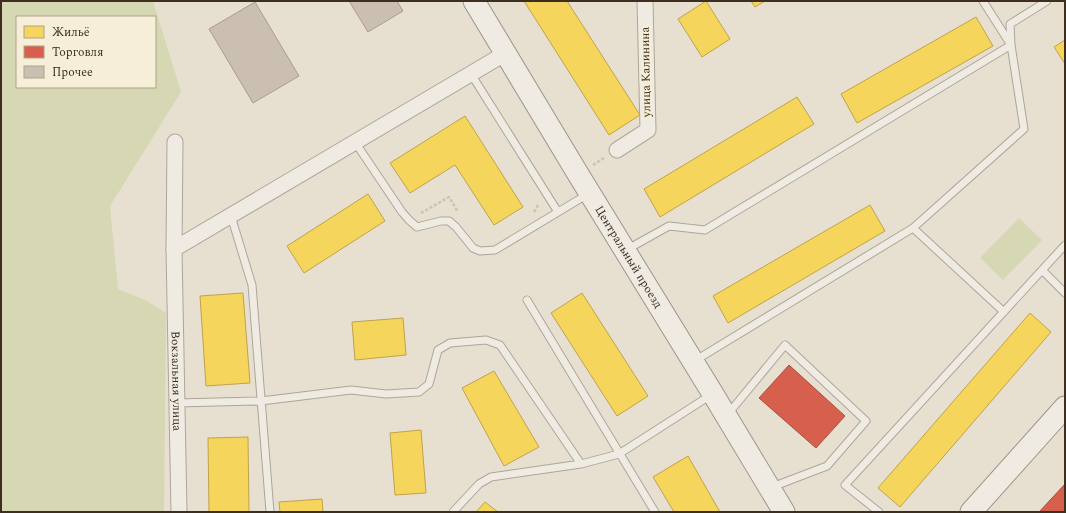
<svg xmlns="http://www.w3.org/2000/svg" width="1066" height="513" font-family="Spectral,serif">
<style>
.green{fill:#d6d7b3;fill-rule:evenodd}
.homes{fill:#f6d55c;stroke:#bea34a}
.shops{fill:#d6604d;stroke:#a85140}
.building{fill:#cbbfb2;stroke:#a89c90}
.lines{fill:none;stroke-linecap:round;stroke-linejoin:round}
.lane-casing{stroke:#ada599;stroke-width:9}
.street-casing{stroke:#ada599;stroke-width:17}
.secondary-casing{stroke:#9c958a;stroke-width:23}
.path{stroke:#c8c2b9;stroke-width:2.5;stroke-dasharray:3 2;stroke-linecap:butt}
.lane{stroke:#efebe3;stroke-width:7}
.street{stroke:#efebe3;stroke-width:15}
.secondary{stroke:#efebe3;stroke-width:21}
.labels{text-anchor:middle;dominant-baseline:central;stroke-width:4;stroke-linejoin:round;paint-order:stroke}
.street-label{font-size:12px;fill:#3d2e20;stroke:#f7eed8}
</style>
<rect width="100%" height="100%" fill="#e7e0d1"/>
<path class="green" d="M1,1H153L181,92L110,206L118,289L145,300L166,313L164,512H1ZM17,17H155V87H17Z
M1019,218L1042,240L1003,280L980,258Z"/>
<path class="homes" d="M524,1H567L640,115L609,135Z
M706,1L730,39L702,57L678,19Z
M751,1H765L755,7Z
M976,17L993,46L857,123L841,94Z
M1065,40V64L1054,47Z
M797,97L814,124L660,217L644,189Z
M465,116L523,207L494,225L455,165L410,193L390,163Z
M368,194L385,221L304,273L287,246Z
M870,205L885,231L728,323L713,296Z
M243,293L250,383L206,386L200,296Z
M582,293L648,396L617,416L551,313Z
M1030,313L1051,332L900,507L878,488Z
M403,318L406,355L355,360L352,322Z
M494,371L539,447L504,466L462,388Z
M421,430L426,493L395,495L390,433Z
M248,437L249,512H209L208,438Z
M688,456L720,512H674L653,477Z
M322,499L323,512H280L279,502Z
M485,502L498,512H476Z"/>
<path class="shops" d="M789,365L845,416L816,448L759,398Z
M1065,484V512H1039Z"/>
<path class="building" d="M349,1H397L403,11L368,32Z
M255,2L299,76L253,103L209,29Z"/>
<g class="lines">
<defs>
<path id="lane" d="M471,74L558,212
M355,142L402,212L409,220L417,227L441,221H449L456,227L473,248L480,251L495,250L588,194
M231,216L252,285L270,512
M913,228L1004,312
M626,250L669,226L705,230L1011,45L983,1
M1043,271L1065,293
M527,300L655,512
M696,360L913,228L1024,129L1011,45L1010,24L1047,1
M177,403L261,401L351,390L386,394L419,392L429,384L438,350L450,343L486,340L500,345L581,464L619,454L711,395
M728,414L785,345L866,421L827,466L772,487
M453,512L479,484L491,477L581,464
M879,512L845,485L1065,245"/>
<g id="street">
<path id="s1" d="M175,142L174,249L179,512"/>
<path d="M617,150L648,130L645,1"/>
<path d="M174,249L506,53"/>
</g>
<g id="secondary">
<path id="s2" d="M474,1L578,174L713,394L784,512"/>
<path d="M971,512L1065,407"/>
</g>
</defs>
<use href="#lane" class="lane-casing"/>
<use href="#street" class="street-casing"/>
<use href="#secondary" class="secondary-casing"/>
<path class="path" d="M593,165L604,158
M534,212L538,205L537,203
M421,213L449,197L458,212"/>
<use href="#lane" class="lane"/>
<use href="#street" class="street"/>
<use href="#secondary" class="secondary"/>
</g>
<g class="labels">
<g class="street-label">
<text transform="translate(646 72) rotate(-91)">улица Калинина</text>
<text stroke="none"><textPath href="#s2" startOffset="299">Центральный проезд</textPath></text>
<text stroke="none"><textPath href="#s1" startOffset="239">Вокзальная улица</textPath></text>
</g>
</g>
<rect width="1066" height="513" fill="none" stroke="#3d2e20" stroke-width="4"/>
<rect x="16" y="16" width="140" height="72" fill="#f7eed8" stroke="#ada18e"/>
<rect x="24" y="26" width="20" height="12" fill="#f6d55c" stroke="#ada18e"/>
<text x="52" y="36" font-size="12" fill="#3d2e20">Жильё</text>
<rect x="24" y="46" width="20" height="12" fill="#d6604d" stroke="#ada18e"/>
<text x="52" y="56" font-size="12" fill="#3d2e20">Торговля</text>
<rect x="24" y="66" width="20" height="12" fill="#cbbfb2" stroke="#ada18e"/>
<text x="52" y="76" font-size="12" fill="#3d2e20">Прочее</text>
</svg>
